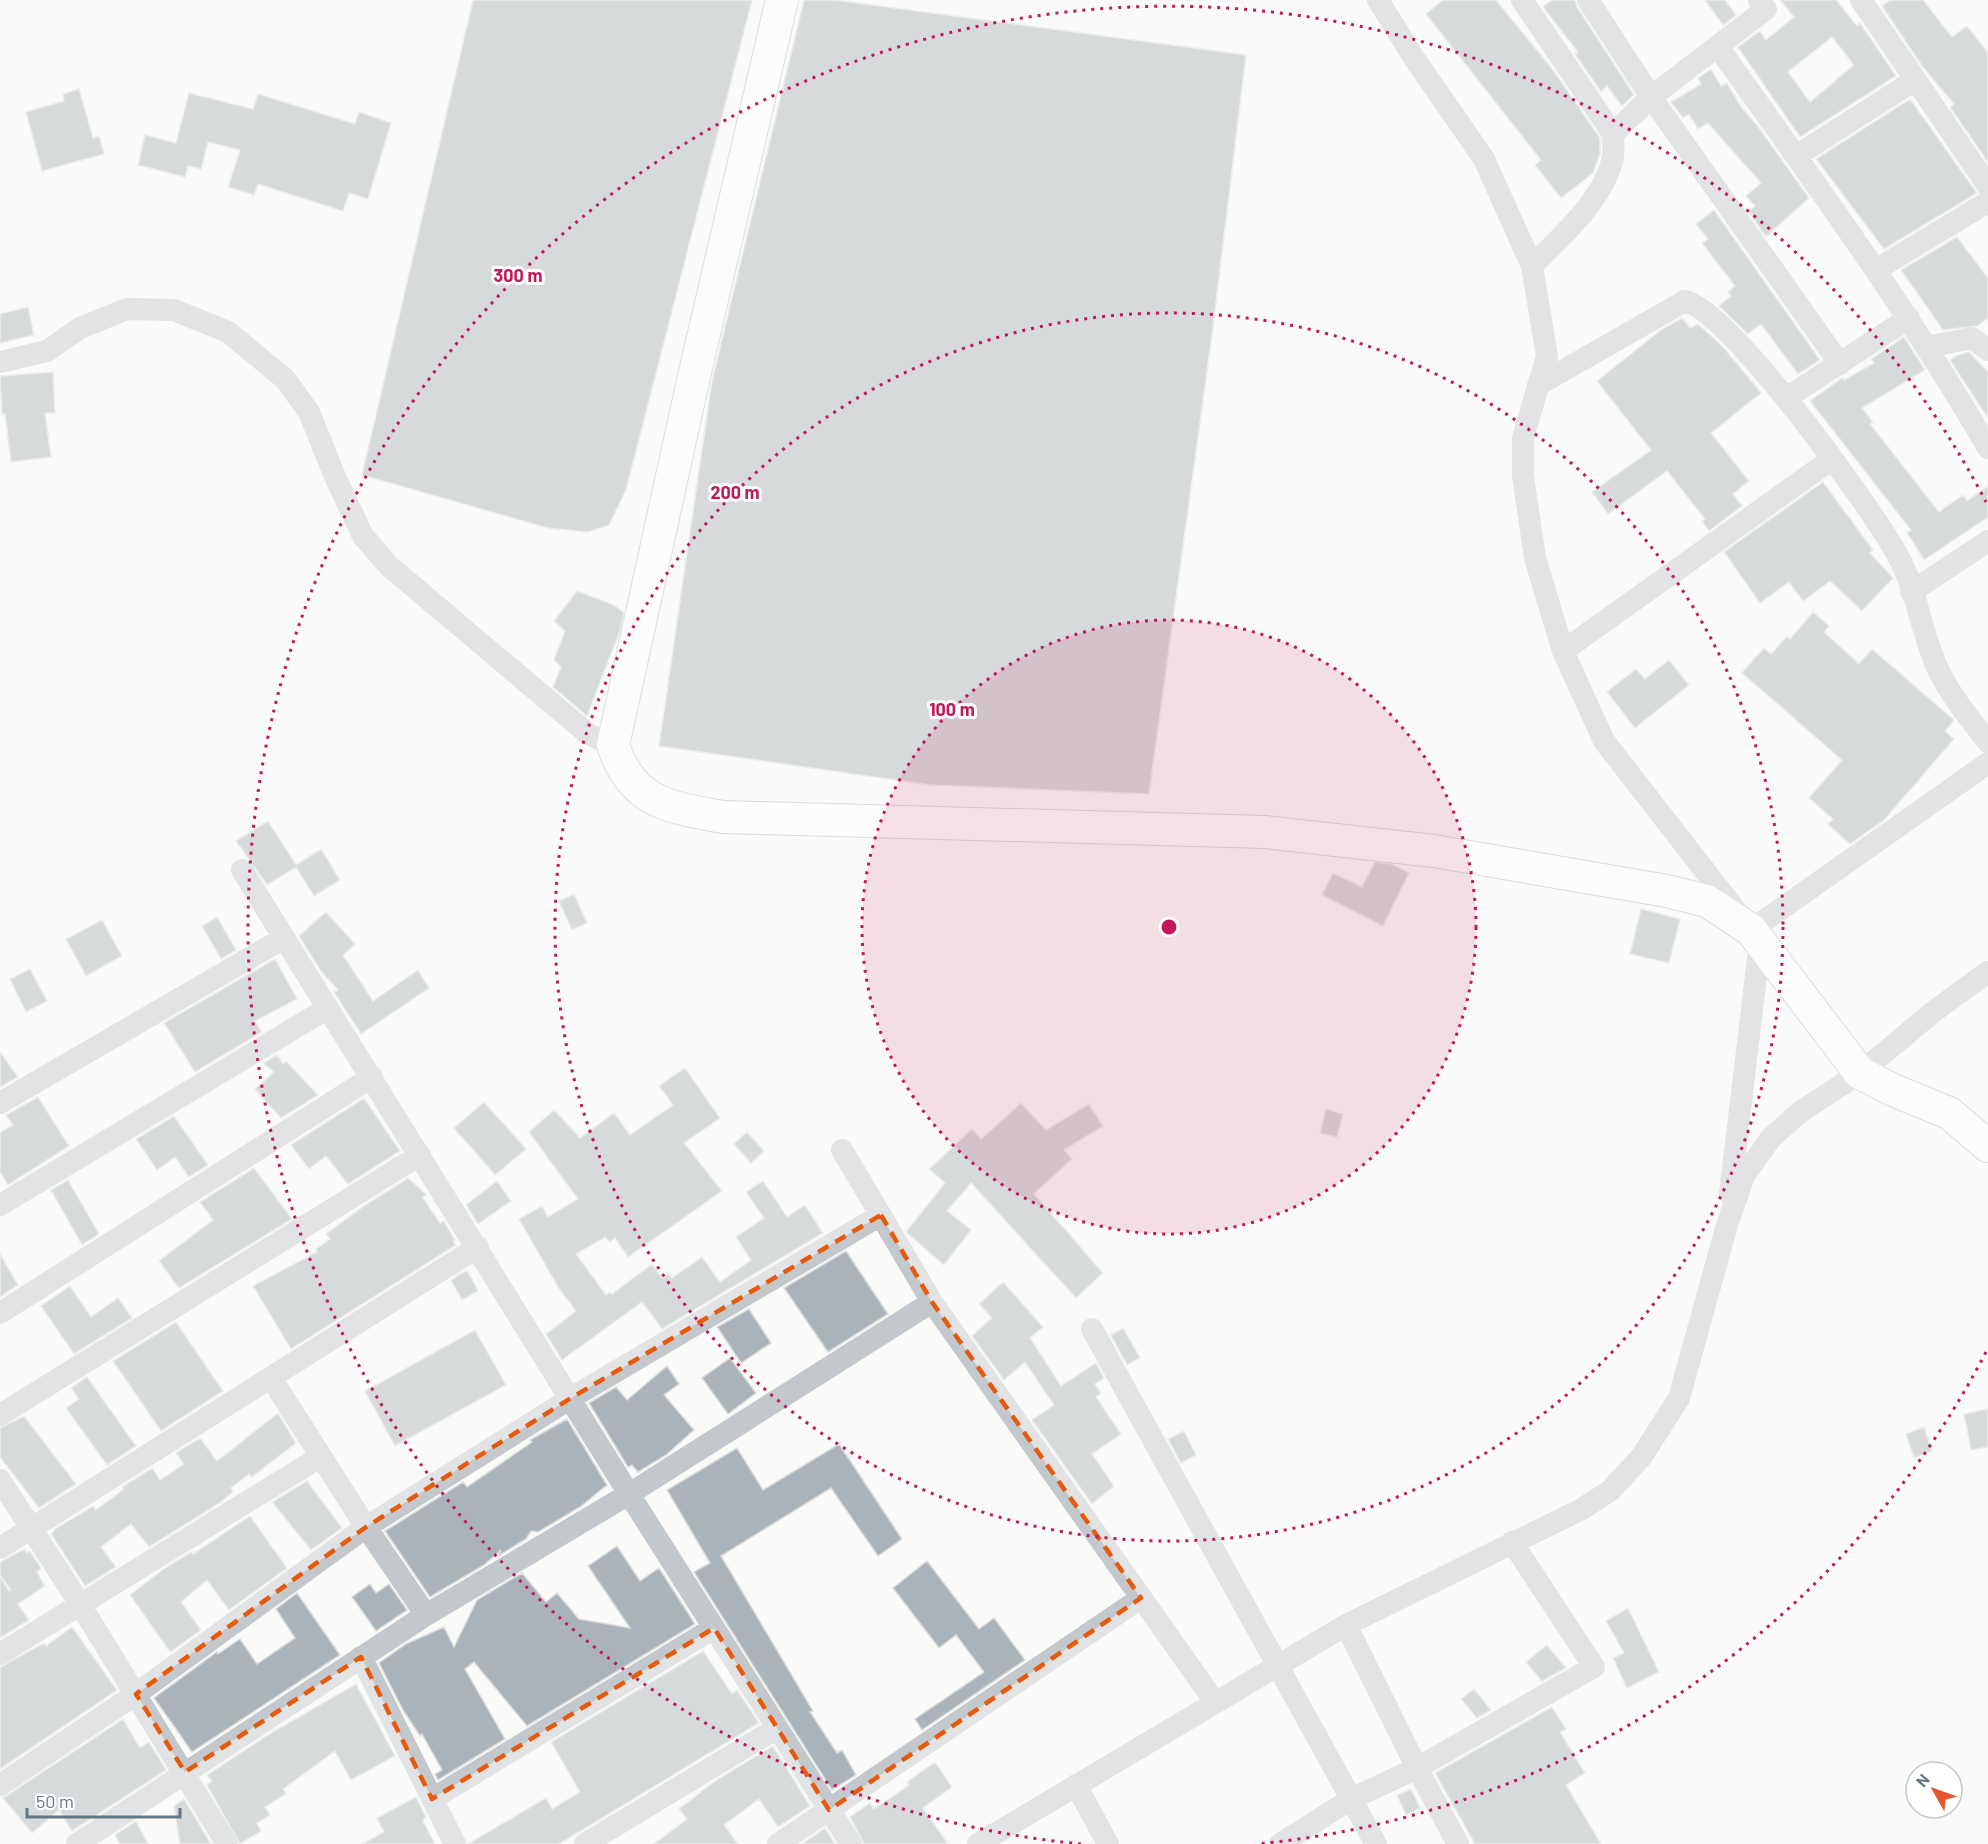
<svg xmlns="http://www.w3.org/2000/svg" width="1988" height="1844" font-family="Barlow,sans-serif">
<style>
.building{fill:#aab3b9;stroke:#dcdcda;stroke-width:1.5;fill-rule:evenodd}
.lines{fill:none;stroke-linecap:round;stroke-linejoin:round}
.secondary-casing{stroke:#b3babf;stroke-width:34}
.street{stroke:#c3c8cc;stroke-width:22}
.secondary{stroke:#fff;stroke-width:32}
.marked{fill:none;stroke:#e8590c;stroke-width:4.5;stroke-dasharray:12 8;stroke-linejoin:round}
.ring{fill:none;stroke:#c2185b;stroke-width:3;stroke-dasharray:3 6}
.centre{fill:#c2185b;stroke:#fff;stroke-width:3}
.ring-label{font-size:18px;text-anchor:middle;font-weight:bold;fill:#c2185b;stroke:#fff;stroke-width:6;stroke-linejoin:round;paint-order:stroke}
</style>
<rect width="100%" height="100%" fill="#fafaf8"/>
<path class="building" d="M473,0H752L626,490L609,525L588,532L548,528L362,475Z
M804,0H835L1246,55L1212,335L1149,794L930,785L659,746L712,381Z
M1443,0H1496L1553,70L1600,138V154L1593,173L1561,198L1535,165L1541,160L1426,14Z
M1552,0H1575L1577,7L1634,95L1622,106L1607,86L1601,92L1575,54L1578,52L1543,7Z
M1705,0H1725L1736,15L1723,25Z
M1780,0H1836L1857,26L1860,23L1896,76L1800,137L1738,47L1760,31L1766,40L1794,17ZM1832,37L1854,65L1810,102L1788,72Z
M1890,0H1923L1952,37L1967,26L1988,53V162L1950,107L1954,104L1922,66L1882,6Z
M1711,69L1721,86L1727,83L1741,107L1757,125L1809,198L1766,237L1749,212L1755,206L1746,196L1761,183L1708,123L1698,129L1689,114L1683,118L1671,102L1701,84L1698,78Z
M79,89L93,138L99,136L104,154L42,171L26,112L64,101L63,94Z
M189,93L253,109L258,94L355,124L359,112L391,123L368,199L349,193L343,211L258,184L254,195L228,187L240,150L208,142L201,169L188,166L185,177L138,165L145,135L176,143Z
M1910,99L1977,193L1884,249L1816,159Z
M1714,210L1820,360L1798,374L1761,324L1748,334L1719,306L1731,296L1728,292L1735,286L1702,243L1708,239L1696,224Z
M1957,237L1988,278V318L1977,326L1943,330L1901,270Z
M28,307L34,335L0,343V314Z
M1682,318L1690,328L1698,324L1724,348L1761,393L1711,433L1749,481L1733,494L1742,506L1709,531L1702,521L1705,519L1667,471L1608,514L1592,492L1651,450L1597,381L1661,330Z
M1904,337L1925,370L1862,408L1873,422L1870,424L1939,512L1963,495L1967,501L1988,486V517L1924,560L1907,533L1911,530L1810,401L1842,378L1844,380L1874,363L1871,359Z
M1969,352L1988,372V418L1950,360L1958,355Z
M53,372L55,413H45L51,457L11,462L5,414H2L0,376Z
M1823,482L1873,550L1870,553L1893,578L1862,611L1830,581L1803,601L1789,582L1760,603L1724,552Z
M577,591L614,605L624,613L620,631L587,716L553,687L561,667L554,660L565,631L554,621Z
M1813,612L1829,626L1824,632L1859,664L1872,649L1954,720L1945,731L1954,739L1884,820L1850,844L1828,824L1833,819L1809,798L1842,760L1742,673L1764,648L1771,654L1787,636L1790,639Z
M1669,660L1689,685L1635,728L1607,692L1636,669L1645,679Z
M268,821L296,865L321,849L340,880L314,896L296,867L267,885L236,841Z
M1375,862L1392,864L1409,873L1383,926L1322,895L1333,873L1362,887Z
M574,894L587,923L572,930L559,901Z
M1641,909L1680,919L1669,963L1630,954Z
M326,912L355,944L343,955L373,1001L418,970L429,988L361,1034L334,992L338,990L320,970L299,936Z
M217,917L236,950L221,959L202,926Z
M102,920L122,956L86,976L66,939Z
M275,959L297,999L255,1021L262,1032L195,1072L164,1023Z
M30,969L47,1001L26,1012L10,979Z
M0,1052L18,1077L0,1087Z
M277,1055L283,1064L286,1061L318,1095L281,1118L255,1089L274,1072L263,1063Z
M685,1068L720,1118L684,1143L722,1191L628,1257L615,1238L610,1242L605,1237L576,1254L606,1295L610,1292L612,1294L652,1264L662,1278L669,1273L672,1278L702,1257L720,1282L751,1260L736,1237L764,1218L746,1192L763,1181L787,1217L805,1205L823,1233L662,1329L642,1302L562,1360L546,1334L576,1311L558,1287L519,1219L542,1206L548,1217L578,1199L529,1132L554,1110L580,1138L614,1113L630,1135L673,1105L659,1086Z
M38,1097L69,1146L8,1185L0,1172V1133L13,1125L6,1115Z
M364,1098L400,1151L348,1184L326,1156L309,1169L291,1145Z
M484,1102L526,1149L495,1175L454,1128Z
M1021,1103L1046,1130L1089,1104L1103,1126L1064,1150L1072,1159L1034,1194L1103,1273L1076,1298L971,1183L947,1211L971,1230L944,1265L906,1232L945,1183L929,1169L972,1129L981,1139Z
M1326,1109L1343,1114L1337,1137L1320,1133Z
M174,1116L208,1165L189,1177L175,1157L157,1170L136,1139Z
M747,1132L764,1151L751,1163L734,1144Z
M254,1168L292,1219L179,1288L159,1261L213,1220L200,1202Z
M408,1178L426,1194L423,1198L440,1223L444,1221L455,1240L453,1241L456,1245L291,1349L253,1286L317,1252L316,1249L330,1239L326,1234L364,1206Z
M68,1180L99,1234L82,1245L51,1190Z
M497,1181L511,1201L478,1224L466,1205Z
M846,1251L888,1314L828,1352L784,1288Z
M0,1254L18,1285L0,1297Z
M467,1270L478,1291L462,1300L451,1280Z
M1003,1282L1043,1327L1030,1338L1061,1386L1096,1363L1104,1378L1095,1384L1101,1393L1096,1397L1121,1434L1092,1454L1114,1486L1092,1504L1032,1420L1054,1405L1025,1362L1004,1380L972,1336L992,1318L979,1304Z
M70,1286L91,1317L118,1298L132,1318L74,1354L41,1306Z
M749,1309L771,1343L741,1363L717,1327Z
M176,1322L223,1391L161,1431L113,1361Z
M1123,1328L1140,1358L1127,1365L1111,1335Z
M475,1330L506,1385L395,1446L365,1391Z
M730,1358L756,1393L728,1414L702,1378Z
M667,1366L679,1384L664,1395L694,1430L666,1455L638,1472L632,1465L628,1467L589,1403L616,1387L627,1400Z
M87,1377L136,1446L107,1465L66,1408L79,1399L71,1388Z
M1988,1409V1447L1971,1450L1964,1414Z
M278,1413L296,1443L252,1477L249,1474L231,1488L233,1492L218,1504L149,1547L131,1524L101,1547L116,1567L85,1586L51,1534L55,1529L93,1506L96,1510L124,1489L122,1487L152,1468L160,1480L184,1464L176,1453L200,1438L217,1461Z
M24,1416L76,1484L39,1508L0,1457V1428Z
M567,1419L607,1485L580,1507L538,1532L531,1531L526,1539L498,1556L501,1550L484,1565L430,1597L385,1531L463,1482L467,1487L532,1442L530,1440Z
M1924,1427L1932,1451L1914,1458L1906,1434Z
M1184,1431L1196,1455L1181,1463L1168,1439Z
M839,1444L902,1539L878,1556L831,1488L721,1556L813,1711L810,1712L837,1753L842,1750L856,1775L832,1790L694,1572L710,1563L667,1490L737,1448L763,1490Z
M307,1481L342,1528L311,1550L272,1502Z
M250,1516L287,1568L229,1610L207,1580L181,1602L201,1630L170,1652L130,1595L165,1568L191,1552L193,1554Z
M617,1546L640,1581L659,1568L695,1624L527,1726L474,1662L465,1669L505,1739L438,1780L435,1774L442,1770L422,1734L420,1736L403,1710L379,1663L406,1644L444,1627L454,1647L477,1600L522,1573L546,1602L557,1593L579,1619L630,1628L588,1566Z
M24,1549L27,1553L30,1551L41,1568L37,1572L45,1586L18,1604L29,1620L0,1638V1576L9,1591L11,1590L0,1575V1562Z
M927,1561L979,1629L994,1618L1025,1660L922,1730L915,1719L984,1672L956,1635L939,1648L893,1588Z
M370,1584L376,1593L389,1584L407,1610L376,1631L352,1597Z
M297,1593L340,1655L192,1752L154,1698L217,1652L218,1654L240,1639L257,1664L295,1638L276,1609Z
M1628,1608L1659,1672L1627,1688L1613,1658L1624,1653L1606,1621Z
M72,1627L117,1690L0,1769V1667L44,1643L46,1646Z
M1547,1645L1566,1668L1542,1681L1526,1662Z
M703,1651L732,1694L737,1690L759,1723L559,1844H468L546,1798L552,1809L580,1792L551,1742Z
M356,1684L395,1756L351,1780L335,1751L283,1789L286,1794L265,1807L270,1815L257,1823L261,1831L240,1844L207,1785L212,1781L207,1775L266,1736Z
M1474,1689L1491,1710L1477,1718L1461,1699Z
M1552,1707L1566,1729L1560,1732L1585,1773L1566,1785L1601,1844H1475L1435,1773Z
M123,1719L140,1748L149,1742L166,1770L72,1831L59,1810L32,1833L3,1798Z
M773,1746L810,1806L778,1827L759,1799L724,1825L738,1844H654L687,1819L679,1809L718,1779Z
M935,1762L952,1787L923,1808L948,1844H864L850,1817L870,1803L874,1809L909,1785L907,1782Z
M1411,1789L1420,1808L1406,1815L1397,1795Z
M416,1797L426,1817L423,1821L435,1844H362L384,1832L377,1818Z
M184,1799L211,1844H180L174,1806Z
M136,1821L148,1844H120L115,1835Z
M825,1828L835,1844H802Z"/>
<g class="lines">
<defs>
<path id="secondary" d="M782,0L695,372L613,745C632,803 668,807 723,817L1265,832L1434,851L1667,891L1707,901L1751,930L1860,1073L1893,1090L1949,1113L1988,1146"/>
</defs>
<use href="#secondary" class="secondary-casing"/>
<path class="street" d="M1378,0L1414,58L1484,159L1532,266L1547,356L1523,438V476L1535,558L1563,651L1604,741L1751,930L1988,763
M1522,0L1613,134
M1588,0L1651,97L1840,364
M1861,0L1988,186
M1718,47C1812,179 1907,308 1988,448
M1796,156L1915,80
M1532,266C1560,238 1605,198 1613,157C1614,150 1613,141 1613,134L1651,97L1766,9L1759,0
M1877,269L1988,202
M1927,347L1972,338L1988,350
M0,362L47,351L80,328L127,309L174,310L228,332L285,379L309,412L336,479L363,536L389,566L588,734L613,745
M1538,385L1685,301C1731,312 1872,508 1898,556C1917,590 1921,632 1937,667C1950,695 1969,718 1988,742
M1786,398L1909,318
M1911,592L1988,541
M1563,651L1832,459
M242,870L629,1494L851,1844
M0,1103L284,938
M842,1150L932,1302L1215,1702
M1730,1194L1760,942
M0,1205L328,1008
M0,1313L372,1077
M1092,1329L1376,1844
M271,1378L366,1527L426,1615
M0,1415L420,1155
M0,1480L80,1604L227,1844
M0,1548L478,1247
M1346,1625L1417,1768L1458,1844
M0,1654L320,1457
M361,1657L455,1844
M0,1785L136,1694L366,1527L571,1398L881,1215
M1076,1785L1108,1844
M432,1799L714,1628
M77,1844L426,1615L629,1494L932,1302
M585,1844L777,1728
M778,1844L1141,1598
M978,1844L1346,1625L1582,1509L1611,1490L1642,1456L1679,1398L1727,1225L1744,1176L1771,1138L1800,1112L1860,1073L1933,1012L1988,972
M1280,1844L1351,1799L1417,1768L1594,1667L1512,1542"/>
<use href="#secondary" class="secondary"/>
</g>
<path d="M0 0H1988V1844H0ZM881,1215L932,1302L1141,1598L829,1810L714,1628L432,1799L361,1657L185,1772L136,1694L366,1527L571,1398Z" fill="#fafaf8" fill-opacity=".55" fill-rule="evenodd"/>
<path class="marked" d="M881,1215L932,1302L1141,1598L829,1810L714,1628L432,1799L361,1657L185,1772L136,1694L366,1527L571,1398Z"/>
<circle cx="1169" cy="927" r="307" fill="#c2185b" fill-opacity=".12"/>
<g class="ring">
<circle cx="1169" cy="927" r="307"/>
<circle cx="1169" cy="927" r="614"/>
<path d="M1986 1352A921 921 0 0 1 1257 1844M1081 1844A921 921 0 1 1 1986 502"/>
</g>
<circle cx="1169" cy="927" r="9" class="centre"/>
<g class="ring-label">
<text x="518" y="282">300 m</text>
<text x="735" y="499">200 m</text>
<text x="952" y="716">100 m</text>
</g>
<g transform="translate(1934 1790) rotate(310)"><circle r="28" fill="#ffffff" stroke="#c1c8cd" stroke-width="1.5"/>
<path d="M0-4.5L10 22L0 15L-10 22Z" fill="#e4572e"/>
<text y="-9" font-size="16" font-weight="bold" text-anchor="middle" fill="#657683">N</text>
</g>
<path d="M27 1808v9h153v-9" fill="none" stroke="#657683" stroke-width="3"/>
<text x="36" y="1808" font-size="18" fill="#657683" stroke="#ffffff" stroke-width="4.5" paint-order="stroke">50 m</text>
</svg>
